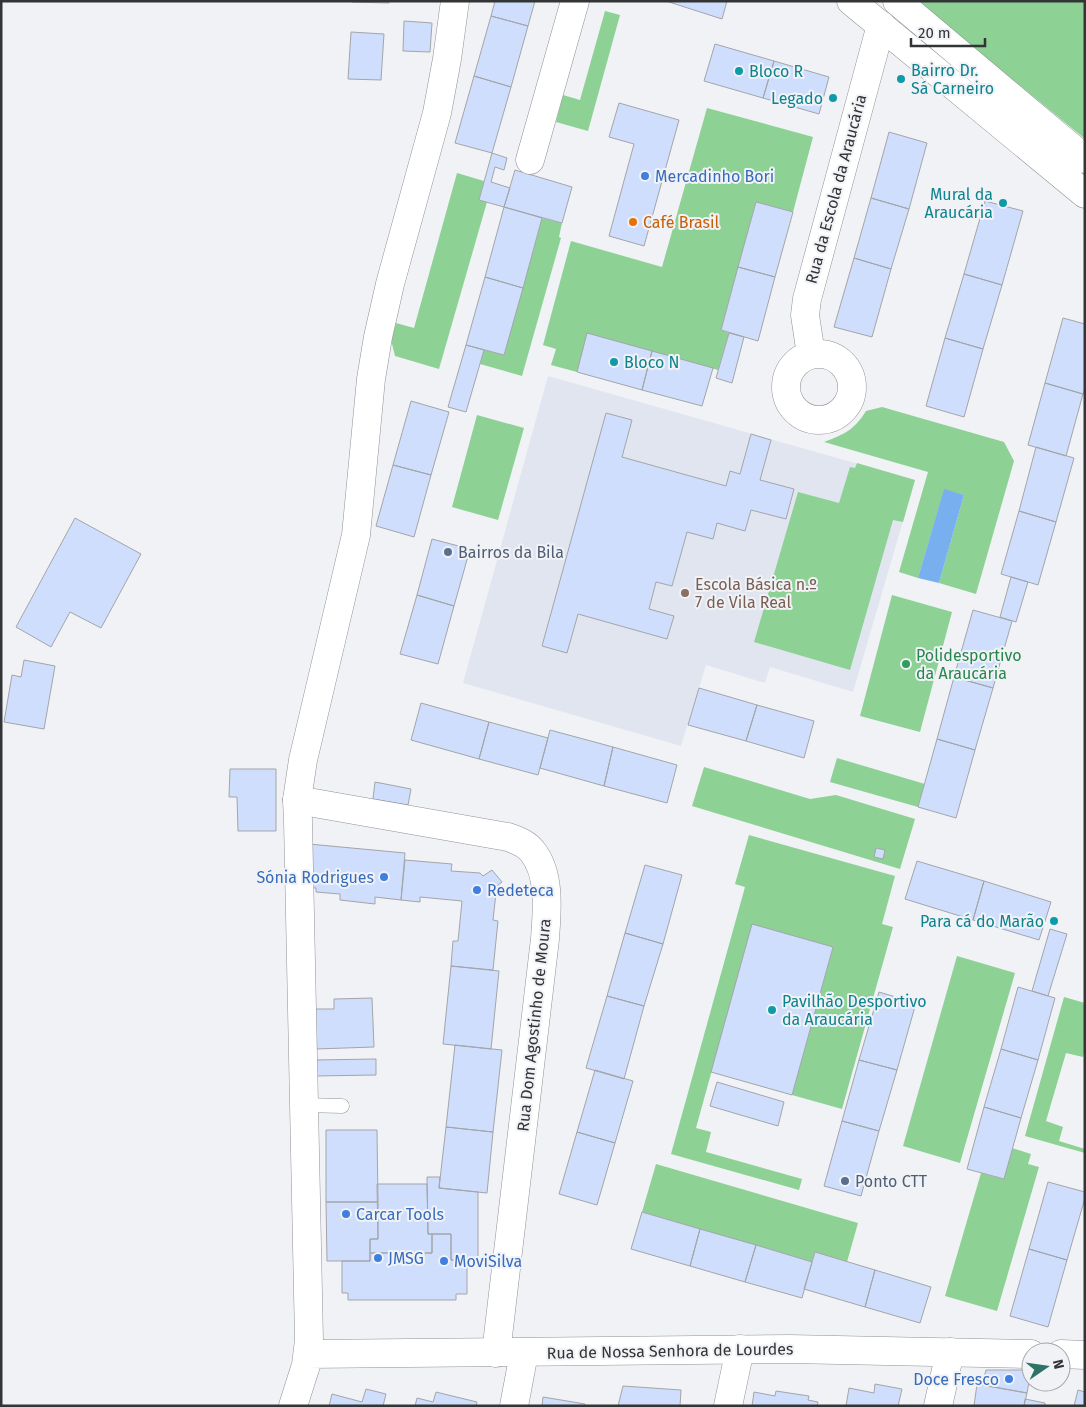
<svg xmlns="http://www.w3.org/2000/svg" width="1086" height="1407" font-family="'Fira Sans',sans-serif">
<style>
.built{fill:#e0e5f0}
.green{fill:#8dd195}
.water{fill:#77afef}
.building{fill:#cfdefc;stroke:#a3a5a9}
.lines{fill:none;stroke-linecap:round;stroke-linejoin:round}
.lane-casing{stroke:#909295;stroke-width:15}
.street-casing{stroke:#909295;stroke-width:29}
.secondary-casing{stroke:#909295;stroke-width:29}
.primary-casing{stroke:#909295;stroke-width:29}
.lane{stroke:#fff;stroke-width:14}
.street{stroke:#fff;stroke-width:28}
.secondary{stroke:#fff;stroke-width:28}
.primary{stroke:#fff;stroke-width:28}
.culture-dot{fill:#0f9aa8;stroke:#f0f2f6;stroke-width:2}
.shop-dot{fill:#3f7fe0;stroke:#f0f2f6;stroke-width:2}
.food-dot{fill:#e8710a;stroke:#f0f2f6;stroke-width:2}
.service-dot{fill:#5c6f8a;stroke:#f0f2f6;stroke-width:2}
.education-dot{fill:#8d6e63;stroke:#f0f2f6;stroke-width:2}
.leisure-dot{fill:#2e9e5b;stroke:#f0f2f6;stroke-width:2}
.labels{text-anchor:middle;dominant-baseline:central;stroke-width:4;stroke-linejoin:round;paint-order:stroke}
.culture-label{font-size:16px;fill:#0d838f;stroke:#f0f2f6;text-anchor:start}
.shop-label{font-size:16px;fill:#366cbe;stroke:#f0f2f6;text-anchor:start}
.street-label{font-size:16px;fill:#333435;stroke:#f0f2f6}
.food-label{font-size:16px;fill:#c56008;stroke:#f0f2f6;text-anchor:start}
.service-label{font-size:16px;fill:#4e5e75;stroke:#f0f2f6;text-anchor:start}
.education-label{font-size:16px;fill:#785e54;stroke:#f0f2f6;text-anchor:start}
.leisure-label{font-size:16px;fill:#27864d;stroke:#f0f2f6;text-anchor:start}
</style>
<rect width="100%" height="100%" fill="#f0f2f6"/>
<path class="built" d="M548,376L915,480L853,692L770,667L765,683L706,665L681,746L463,683Z"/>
<path class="green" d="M917,1H1085V139Z
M605,11L620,15L588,131L556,122L563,95L580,100Z
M707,108L813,137L793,212L756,202L721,330L729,333L718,370L588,334L577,372L551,365L556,349L543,345L571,241L662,267Z
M457,173L484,181L479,200L487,202L439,369L395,356L391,340L396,323L414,328Z
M542,218L562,223L559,237L561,238L522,376L480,364L484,350L504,355Z
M882,407L1004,442L1014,461L976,594L939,583L964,495L944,490L918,578L899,572L928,472L824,442C845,434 854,430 866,411Z
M477,415L524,428L498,520L452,507Z
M857,463L915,480L903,522L893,520L850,670L754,642L798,492L839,503L850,467L855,468Z
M892,595L952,612L920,732L860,716Z
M837,758L925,784L918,807L830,782Z
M704,767L810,799L836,795L915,819L900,869L692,806Z
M749,835L895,876L882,924L893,927L842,1109L792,1095L833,947L752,925L696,1128L711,1132L706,1152L802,1179L799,1190L671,1154L745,887L735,884Z
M957,956L1015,973L960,1163L903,1146Z
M1064,997L1085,1003V1050L1083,1057L1066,1053L1046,1121L1063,1127L1059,1141L1085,1149V1153L1025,1136Z
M1012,1148L1031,1154L1028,1164L1039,1167L997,1311L945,1296L981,1173L1003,1179Z
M656,1164L858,1223L847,1262L815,1252L812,1262L642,1212Z"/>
<path class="water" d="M944,489L964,495L939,583L918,578Z"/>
<path class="building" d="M352,1H389V3L352,2Z
M495,1H535L528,26L491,16Z
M666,1H727L722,19Z
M491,16L528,26L511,87L474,76Z
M404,21L432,23L430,52L403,51Z
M351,32L384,34L381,80L348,79Z
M715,44L774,61L763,98L704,81Z
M774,61L829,77L819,114L763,98Z
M474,76L511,87L492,153L455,143Z
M619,103L679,120L644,246L609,236L634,144L609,137Z
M889,132L927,143L909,209L871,198Z
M492,153L507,158L504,170L495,167L491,182L510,188L504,207L479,200Z
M515,170L572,187L562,223L504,207Z
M871,198L909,209L891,269L854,258Z
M985,201L1023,211L1002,285L964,274Z
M756,202L793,212L775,277L738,267Z
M504,207L542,218L523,288L485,277Z
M854,258L891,269L872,337L834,327Z
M738,267L775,277L758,341L721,330Z
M964,274L1002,285L983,349L945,338Z
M485,277L523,288L504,355L466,345Z
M1063,318L1085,324V389L1083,394L1045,383Z
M587,333L652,351L642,390L577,372Z
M729,333L744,337L732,383L716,378Z
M945,338L983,349L964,417L926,406Z
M466,345L484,350L466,412L448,407Z
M652,351L713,368L702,406L642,390Z
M1045,383L1083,394L1066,456L1028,445Z
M411,401L449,412L431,475L393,465Z
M606,413L632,420L622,457L726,486L730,471L740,474L751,434L771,440L760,480L794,489L786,519L751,510L745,531L717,523L713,539L687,532L672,586L656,582L649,609L674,616L667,639L578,614L567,653L542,646Z
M1036,447L1074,458L1056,522L1019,511Z
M393,465L431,475L414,537L376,526Z
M1019,511L1056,522L1038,585L1001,574Z
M75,518L141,554L101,628L70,612L51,647L16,627Z
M432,539L470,549L454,606L417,595Z
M1011,577L1028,582L1016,622L1000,617Z
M417,595L454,606L438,664L400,654Z
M973,610L1012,621L993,688L954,677Z
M24,660L55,666L44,729L4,722L12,675L21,677Z
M954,677L993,688L975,750L937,739Z
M699,688L757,705L746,741L688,725Z
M421,703L489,722L479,759L411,740Z
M757,705L814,721L804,758L746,741Z
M489,722L548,738L538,775L479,759Z
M550,730L613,747L604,786L540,768Z
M937,739L975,750L956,818L918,807Z
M613,747L677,765L667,803L604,786Z
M230,769H276V831H238L237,797H229Z
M375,782L411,789L408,805L373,799Z
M309,844L405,853L401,900L375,897V904L340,900V894L316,892V888L305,887Z
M876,848L885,850L883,859L874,857Z
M405,860L452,864L451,871L480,873L483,876L492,870L502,882L493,889L496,893L493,920L498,921L493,970L451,966L453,941H458L462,901L420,897V902L401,900Z
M917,861L984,881L973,920L905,899Z
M645,865L682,875L663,944L625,933Z
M984,881L1051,902L1039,940L973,920Z
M752,924L833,947L792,1095L711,1072Z
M1050,929L1067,934L1048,996L1032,991Z
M625,933L663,944L644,1006L607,996Z
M451,966L499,971L491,1049L443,1044Z
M1018,987L1055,998L1038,1060L1001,1049Z
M879,992L916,1003L897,1070L859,1060Z
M607,996L644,1006L624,1079L586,1068Z
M372,998L374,1047L316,1049L314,1009H334V999Z
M455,1045L502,1050L493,1132L446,1127Z
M1001,1049L1038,1060L1021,1118L984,1107Z
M376,1059V1075L316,1076L315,1060Z
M859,1060L897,1070L879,1131L842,1121Z
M595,1070L633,1081L615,1143L577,1132Z
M717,1082L784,1102L778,1126L710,1106Z
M984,1107L1021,1118L1004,1179L967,1169Z
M842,1121L879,1131L861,1196L824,1186Z
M446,1127L493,1132L487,1193L439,1188Z
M326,1130H377L378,1202H326Z
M577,1132L615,1143L597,1205L559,1194Z
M427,1177H440L439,1188L478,1192V1260H451V1234H428Z
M1048,1182L1085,1192V1198L1067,1260L1029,1249Z
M377,1184H427L428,1234H432V1253H370V1239H378Z
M326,1202H378V1239H370V1261H327Z
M642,1212L700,1229L690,1266L631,1249Z
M700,1229L756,1245L745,1282L690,1266Z
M432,1234H451V1260H467V1294H456V1300H348V1293H342V1261H370V1253H432Z
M756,1245L812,1262L802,1298L745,1282Z
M1029,1249L1067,1260L1048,1327L1010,1316Z
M815,1252L875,1270L865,1307L804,1289Z
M875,1270L931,1287L920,1323L865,1307Z
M986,1370H1031L1027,1393L982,1385Z
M875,1384L902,1389L898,1406H846L849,1388L874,1393Z
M977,1384L1027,1393L1024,1406H974Z
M623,1386L681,1390L680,1406H618Z
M366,1389L386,1394L383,1406H329L332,1394L362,1402Z
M1078,1390L1085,1392V1406H1074Z
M776,1391L809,1396L808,1400L818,1402L817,1406H752L754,1392L775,1396Z
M436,1392L477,1402L476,1406H415L417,1398L433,1402Z
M543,1397L585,1404V1406H542Z
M1025,1399L1045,1403V1406H1024Z"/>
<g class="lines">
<defs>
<path id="lane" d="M304,1105L342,1106"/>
<path id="street" d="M530,160L575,1
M786 387a33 33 0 1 1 66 0a33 33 0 1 1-66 0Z
M811,355L805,315L807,299L881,25
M297,800L508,837C516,840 526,843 532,851C551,874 547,911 545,939L496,1353
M514,1406L524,1353
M728,1406L740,1349
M938,1406L950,1352"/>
<path id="secondary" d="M308,1354L789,1349L1031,1354
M1061,1354L1085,1355
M293,1406L306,1365L309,1340L298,821L297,800L303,760L356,535L371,379L378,337L390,284L437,113L447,59L455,1"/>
<path id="primary" d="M851,1L1085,194
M897,1L1085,159"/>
</defs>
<use href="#lane" class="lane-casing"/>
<use href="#street" class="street-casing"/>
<use href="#secondary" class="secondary-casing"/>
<use href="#primary" class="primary-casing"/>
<use href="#lane" class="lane"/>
<use href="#street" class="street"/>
<use href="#secondary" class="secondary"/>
<use href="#primary" class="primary"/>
</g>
<g class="culture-dot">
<circle cx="739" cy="71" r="5"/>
<circle cx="901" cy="79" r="5"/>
<circle cx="833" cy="98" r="5"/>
<circle cx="1003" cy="203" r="5"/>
<circle cx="614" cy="362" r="5"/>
<circle cx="1054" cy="921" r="5"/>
<circle cx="772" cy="1010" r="5"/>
</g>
<g class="shop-dot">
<circle cx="645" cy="176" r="5"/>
<circle cx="384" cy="877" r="5"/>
<circle cx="477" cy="890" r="5"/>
<circle cx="346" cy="1214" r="5"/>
<circle cx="378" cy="1258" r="5"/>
<circle cx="444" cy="1261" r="5"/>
<circle cx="1009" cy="1379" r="5"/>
</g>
<circle class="food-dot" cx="633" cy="222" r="5"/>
<g class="service-dot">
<circle cx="448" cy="552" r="5"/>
<circle cx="845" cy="1181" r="5"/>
</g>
<circle class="education-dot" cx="685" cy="593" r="5"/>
<circle class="leisure-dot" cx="906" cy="664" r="5"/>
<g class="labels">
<g class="culture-label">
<text x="911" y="70">Bairro Dr.<tspan x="911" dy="18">Sá Carneiro</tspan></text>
<text x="749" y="71">Bloco R</text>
<text x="823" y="98" text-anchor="end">Legado</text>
<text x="993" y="194" text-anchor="end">Mural da<tspan x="993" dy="18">Araucária</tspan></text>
<text x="624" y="362">Bloco N</text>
<text x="1044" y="921" text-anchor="end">Para cá do Marão</text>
<text x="782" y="1001">Pavilhão Desportivo<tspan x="782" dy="18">da Araucária</tspan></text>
</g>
<g class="shop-label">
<text x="655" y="176">Mercadinho Bori</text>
<text x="374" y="877" text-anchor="end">Sónia Rodrigues</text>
<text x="487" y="890">Redeteca</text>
<text x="356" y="1214">Carcar Tools</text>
<text x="388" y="1258">JMSG</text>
<text x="454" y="1261">MoviSilva</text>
<text x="999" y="1379" text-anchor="end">Doce Fresco</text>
</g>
<g class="street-label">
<text transform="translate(836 189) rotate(-75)">Rua da Escola da Araucária</text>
<text transform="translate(534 1025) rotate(-84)">Rua Dom Agostinho de Moura</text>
<text transform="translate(670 1351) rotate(-1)">Rua de Nossa Senhora de Lourdes</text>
</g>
<g class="food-label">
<text x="643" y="222">Café Brasil</text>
</g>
<g class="service-label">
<text x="458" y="552">Bairros da Bila</text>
<text x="855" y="1181">Ponto CTT</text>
</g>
<g class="education-label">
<text x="695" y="584">Escola Básica n.º<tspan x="695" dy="18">7 de Vila Real</tspan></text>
</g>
<g class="leisure-label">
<text x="916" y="655">Polidesportivo<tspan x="916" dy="18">da Araucária</tspan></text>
</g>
</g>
<rect width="1086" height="1407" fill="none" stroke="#333435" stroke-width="5"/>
<g transform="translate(1046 1367) rotate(77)"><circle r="24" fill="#f0f2f6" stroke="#a4a6a9"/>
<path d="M0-4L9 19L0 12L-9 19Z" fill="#2e7367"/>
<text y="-8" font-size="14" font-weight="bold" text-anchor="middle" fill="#333435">N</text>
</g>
<path d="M911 38v8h74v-8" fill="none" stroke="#333435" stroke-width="2.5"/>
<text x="918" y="38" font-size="15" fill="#333435" stroke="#f0f2f6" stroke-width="4" paint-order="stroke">20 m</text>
</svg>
